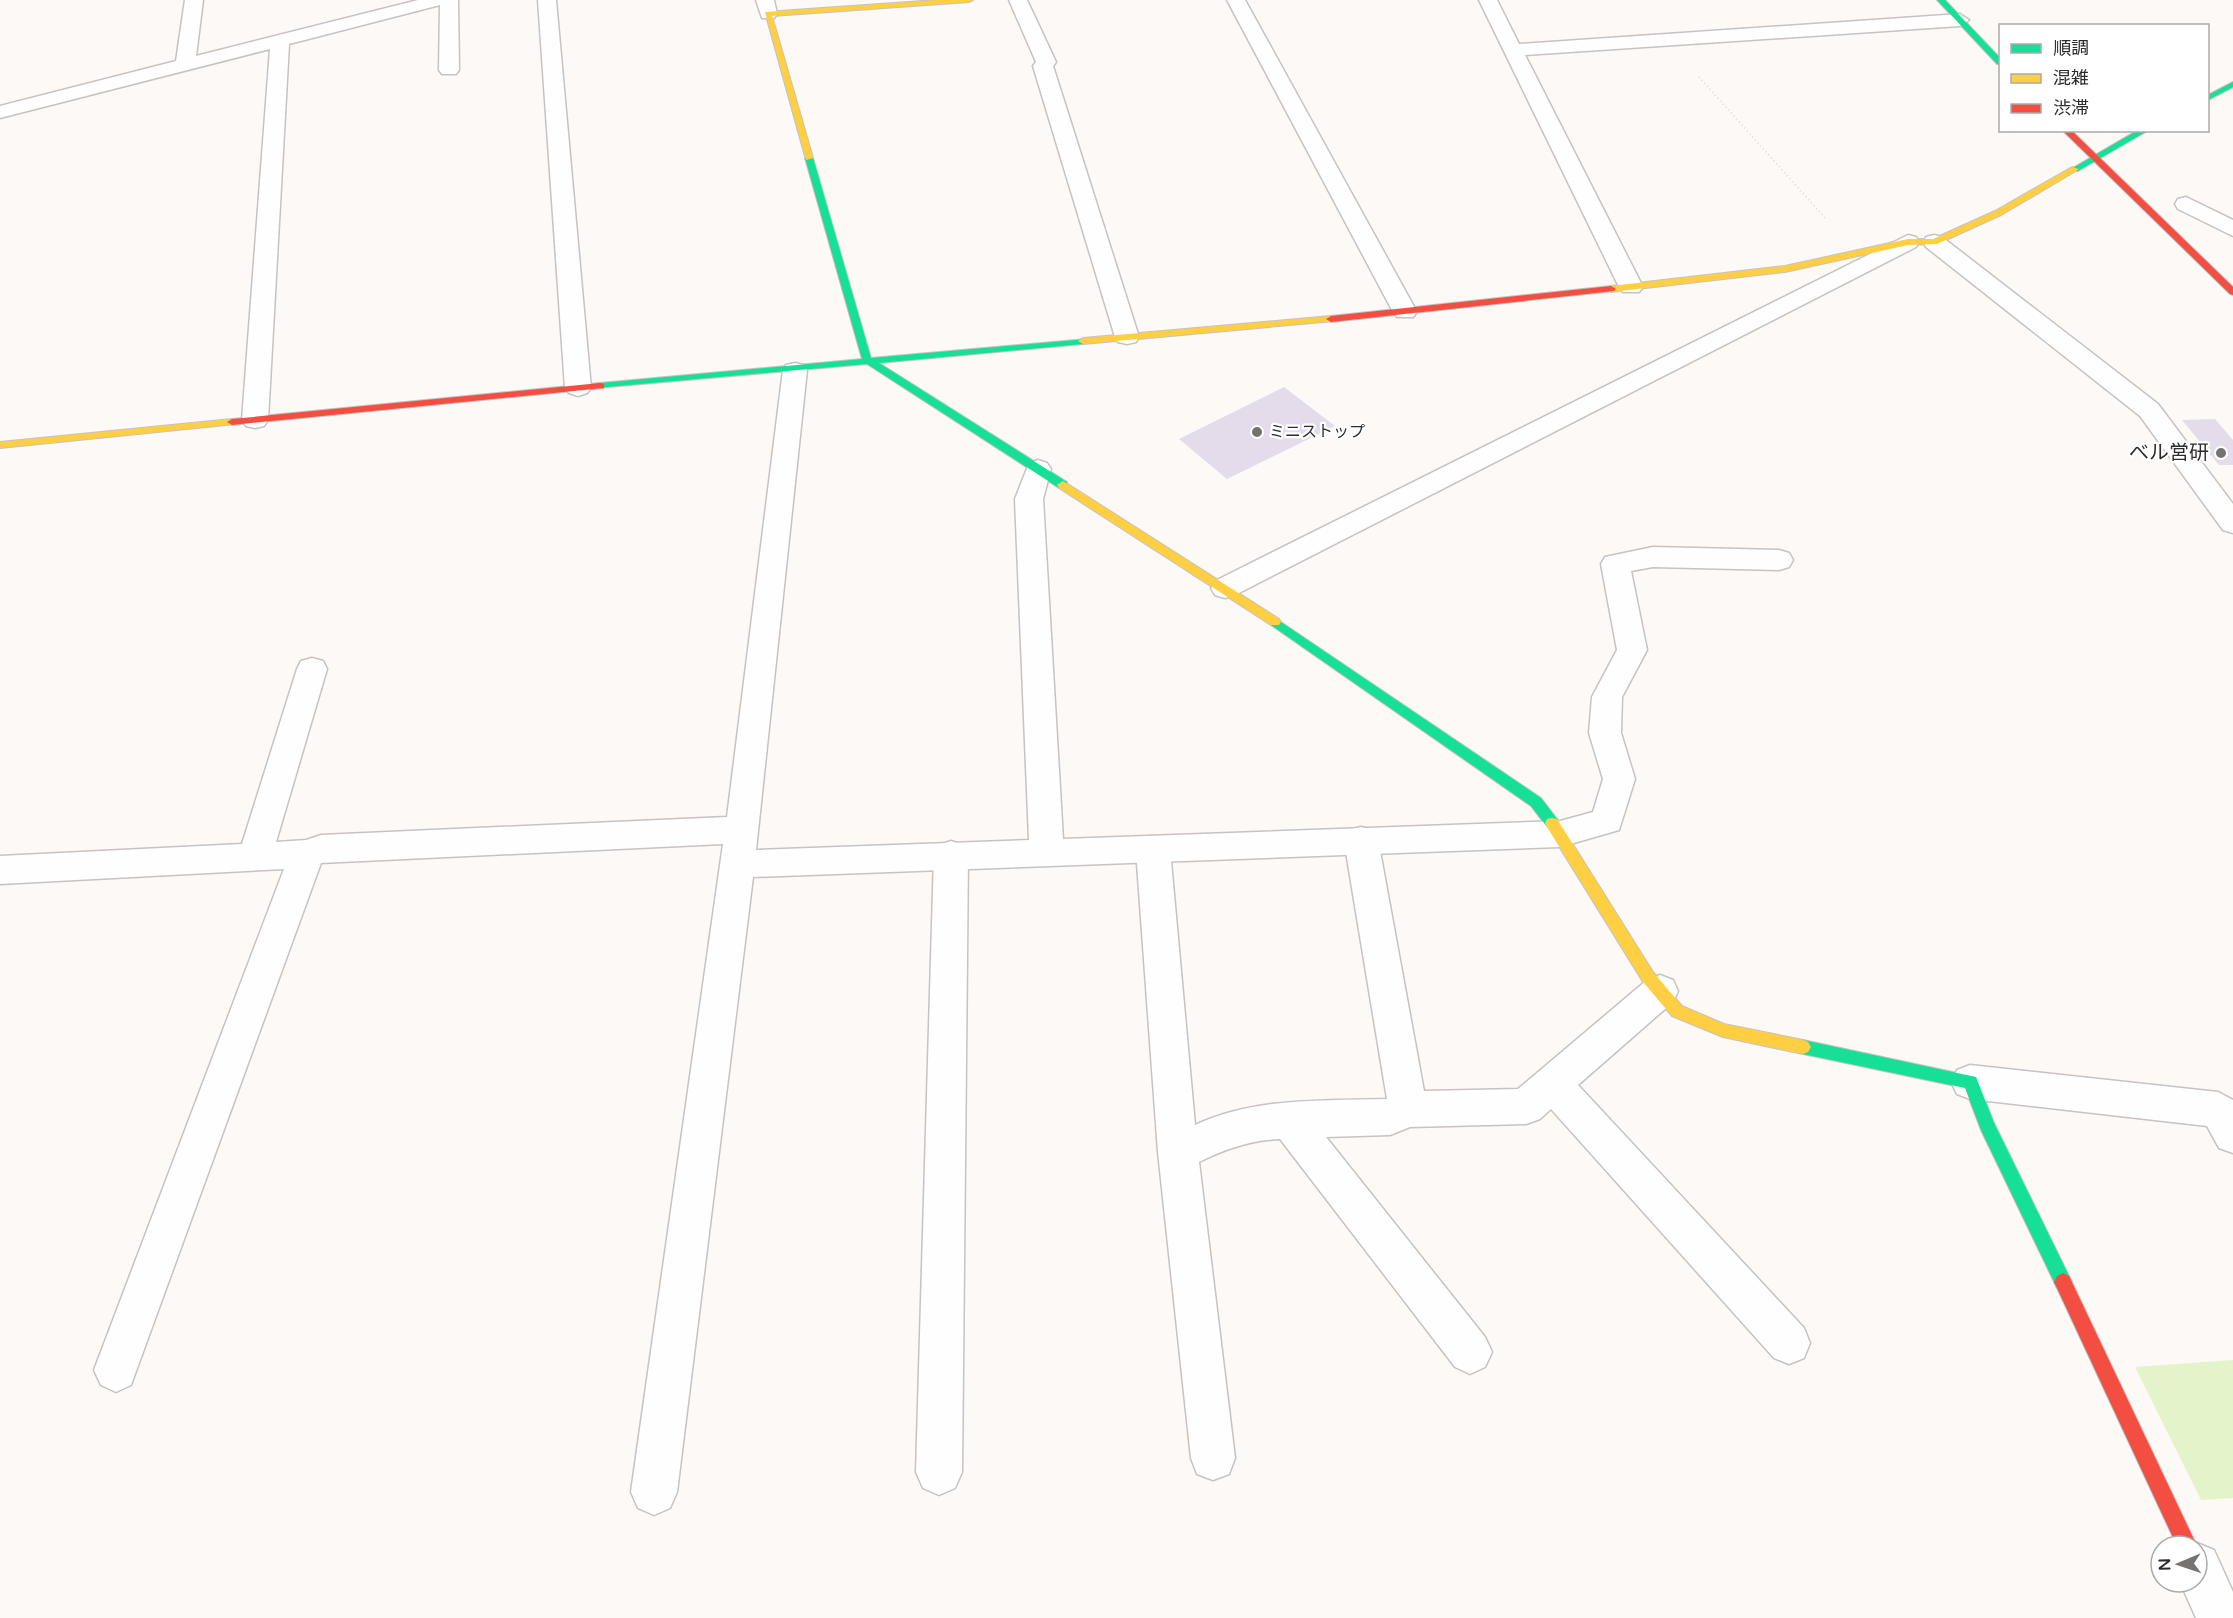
<svg xmlns="http://www.w3.org/2000/svg" width="2233" height="1618" font-family="'Varela Round','Noto Sans JP',sans-serif">
<style>
.green{fill:#e4f4ca}
.building{fill:#e4dcea}
.lines{fill:none;stroke-linecap:round;stroke-linejoin:round}
.lane-casing{stroke:#c6c3c2;stroke-width:3}
.street-casing{stroke:#c6c3c2;stroke-width:3}
.fast-casing{stroke:#c6c3c2;stroke-width:2}
.slow-casing{stroke:#c6c3c2;stroke-width:2}
.jam-casing{stroke:#c6c3c2;stroke-width:2}
.path{stroke:#ddd;stroke-width:2;stroke-dasharray:1 3;stroke-linecap:butt}
.lane{fill:#fffefe;fill-rule:evenodd}
.street{fill:#fffefe;fill-rule:evenodd}
.fast{fill:#16e098;fill-rule:evenodd}
.slow{fill:#ffcf43;fill-rule:evenodd}
.jam{fill:#f24e42;fill-rule:evenodd}
.poi-dot{fill:#767472;stroke:#fff;stroke-width:2}
.labels{text-anchor:middle;dominant-baseline:central;stroke-width:4.5;stroke-linejoin:round;paint-order:stroke}
.far-poi-label{font-size:16px;fill:#2e2c2b;stroke:#fff;text-anchor:start}
.poi-label{font-size:20px;fill:#2e2c2b;stroke:#fff;text-anchor:end}
</style>
<rect width="100%" height="100%" fill="#fcf9f7"/>
<path class="green" d="M2233,1360V1498L2201,1500L2135,1367Z"/>
<path class="building" d="M1284,387L1335,426L1227,479L1179,439Z
M2215,419L2233,440V465H2219L2182,420Z"/>
<g class="lines">
<defs>
<path id="lane" d="M1361,827L1373,830L1378,840L1424,1091L1518,1089L1647,980L1660,975L1673,980L1678,991L1673,1002L1578,1085L1804,1328L1810,1343L1804,1358L1789,1364L1774,1358L1551,1109L1540,1119L1526,1124L1410,1127L1390,1135L1326,1137L1485,1337L1492,1352L1485,1367L1470,1374L1455,1367L1280,1139C1251,1140 1225,1149 1199,1162L1235,1458L1229,1474L1213,1480L1197,1474L1191,1458L1158,1152L1136,850L1141,840L1153,836L1165,840L1170,850L1195,1125C1255,1097 1322,1101 1387,1099L1344,840L1349,830Z
M951,841L963,845L968,855L962,1472L955,1488L939,1495L923,1488L916,1472L934,855L939,845Z"/>
<path id="street" d="M185,0H203L196,56L418,0H458L459,70L456,74H442L439,70L440,5L289,44L268,420L264,426L255,428L246,426L242,420L270,49L0,118V106L176,61Z
M538,0H556L591,388L587,393L578,396L569,393L565,388Z
M756,0H774L777,14L774,18H762Z
M1009,0H1027L1056,62L1053,66L1139,337L1136,342L1127,344L1118,342L1115,337L1033,66L1036,62Z
M1227,0H1245L1417,312L1413,317H1397L1393,312Z
M1479,0H1497L1519,44L1960,14L1969,20L1960,26L1525,55L1643,287L1639,292H1623L1619,287Z
M2186,197L2233,220V236L2178,209L2175,204L2178,199Z
M1908,235L1916,237L1919,242L1916,247L1235,595L1225,598L1215,595L1211,588L1215,581Z
M1934,235L1942,237L2158,404L2233,504V533L2223,530L2140,416L1926,247L1923,242L1926,237Z
M795,363L804,365L807,370L756,850L1029,840L1015,499L1029,463L1038,460L1047,463L1051,469L1043,499L1063,839L1560,821L1593,812L1603,779L1589,733L1592,697L1617,650L1601,564L1605,557L1653,547L1779,550L1789,553L1793,560L1789,567L1779,570L1653,567L1631,571L1647,650L1622,697L1621,733L1635,779L1619,830L1560,847L753,877L677,1492L670,1508L654,1515L638,1508L631,1492L723,844L321,863L131,1385L116,1392L101,1385L94,1370L284,869L0,884V856L242,844L297,669L301,661L312,658L323,661L327,669L276,842L306,840L321,835L727,817L783,370L786,365Z
M1970,1065L2218,1092L2233,1100V1153L2219,1148L2207,1126L1970,1099L1957,1094L1951,1082L1957,1070Z
M2197,1543L2214,1550L2233,1592V1618H2196L2180,1582H2197V1546H2191Z"/>
<path id="fast" d="M1937,0H1945L2000,58V64H1997Z
M2233,82V87L2208,100V95Z
M2138,130H2149L2078,171L2071,169Z
M809,155L813,158L871,358L1087,339V343L1083,344L879,363L1067,482V488H1059L867,364L596,388V384L600,383L862,359L805,158Z
M1275,618L1541,798L1557,819L1559,823L1557,827H1547L1531,806L1271,625L1269,622L1271,619Z
M1803,1040L1976,1077L1994,1123L2069,1276L2072,1282L2069,1288L2063,1291L2057,1288L1981,1130L1965,1088L1803,1054L1798,1052L1795,1047L1798,1042Z"/>
<path id="slow" d="M937,0H973L969,2L772,16L813,158L806,160L765,12Z
M2072,167L2079,169L2001,215L1937,244L1908,245L1785,272L1611,292L1606,289L1611,286L1785,266L1908,239H1933L1995,211Z
M1331,316L1336,319L1334,321L1083,344L1078,341L1083,338Z
M232,419L237,422L236,424L0,448V442Z
M1063,481L1279,619L1281,622L1279,625H1271L1059,488L1057,485Z
M1552,818L1557,819L1653,972L1682,1006L1724,1024L1803,1040L1808,1042L1811,1047L1808,1052L1803,1054L1723,1037L1672,1016L1643,982L1547,827L1545,823L1547,819Z"/>
<path id="jam" d="M2062,130H2071L2233,287V295L2230,294Z
M1611,286L1616,289L1614,291L1331,322L1326,319L1331,316Z
M600,383L604,384V388L232,425L227,422L232,419Z
M2063,1273L2069,1276L2197,1546H2177L2057,1288L2054,1282L2057,1276Z"/>
</defs>
<use href="#lane" class="lane-casing"/>
<use href="#street" class="street-casing"/>
<use href="#fast" class="fast-casing"/>
<use href="#slow" class="slow-casing"/>
<use href="#jam" class="jam-casing"/>
<path class="path" d="M1699,77L1826,219"/>
<use href="#lane" class="lane"/>
<use href="#street" class="street"/>
<use href="#fast" class="fast"/>
<use href="#slow" class="slow"/>
<use href="#jam" class="jam"/>
</g>
<g class="poi-dot">
<circle cx="1257" cy="432" r="6"/>
<circle cx="2221" cy="453" r="6"/>
</g>
<g class="labels">
<g class="far-poi-label">
<text x="1269" y="432">ミニストップ</text>
</g>
<g class="poi-label">
<text x="2209" y="453">べル営研</text>
</g>
</g>
<rect x="1999" y="24" width="210" height="108" fill="#ffffff" stroke="#ababaa" stroke-width="1.5"/>
<rect x="2011" y="44" width="30" height="9" fill="#16e098" stroke="#ababaa" stroke-width="1.5"/>
<text x="2053" y="54" font-size="18" fill="#2e2c2b">順調</text>
<rect x="2011" y="74" width="30" height="9" fill="#ffcf43" stroke="#ababaa" stroke-width="1.5"/>
<text x="2053" y="84" font-size="18" fill="#2e2c2b">混雑</text>
<rect x="2011" y="104" width="30" height="9" fill="#f24e42" stroke="#ababaa" stroke-width="1.5"/>
<text x="2053" y="114" font-size="18" fill="#2e2c2b">渋滞</text>
<g transform="translate(2179 1564) rotate(268)"><circle r="28" fill="#ffffff" stroke="#ababaa" stroke-width="1.5"/>
<path d="M0-4.5L10 22L0 15L-10 22Z" fill="#767472"/>
<text y="-9" font-size="16" font-weight="bold" text-anchor="middle" fill="#2e2c2b">N</text>
</g>
</svg>
